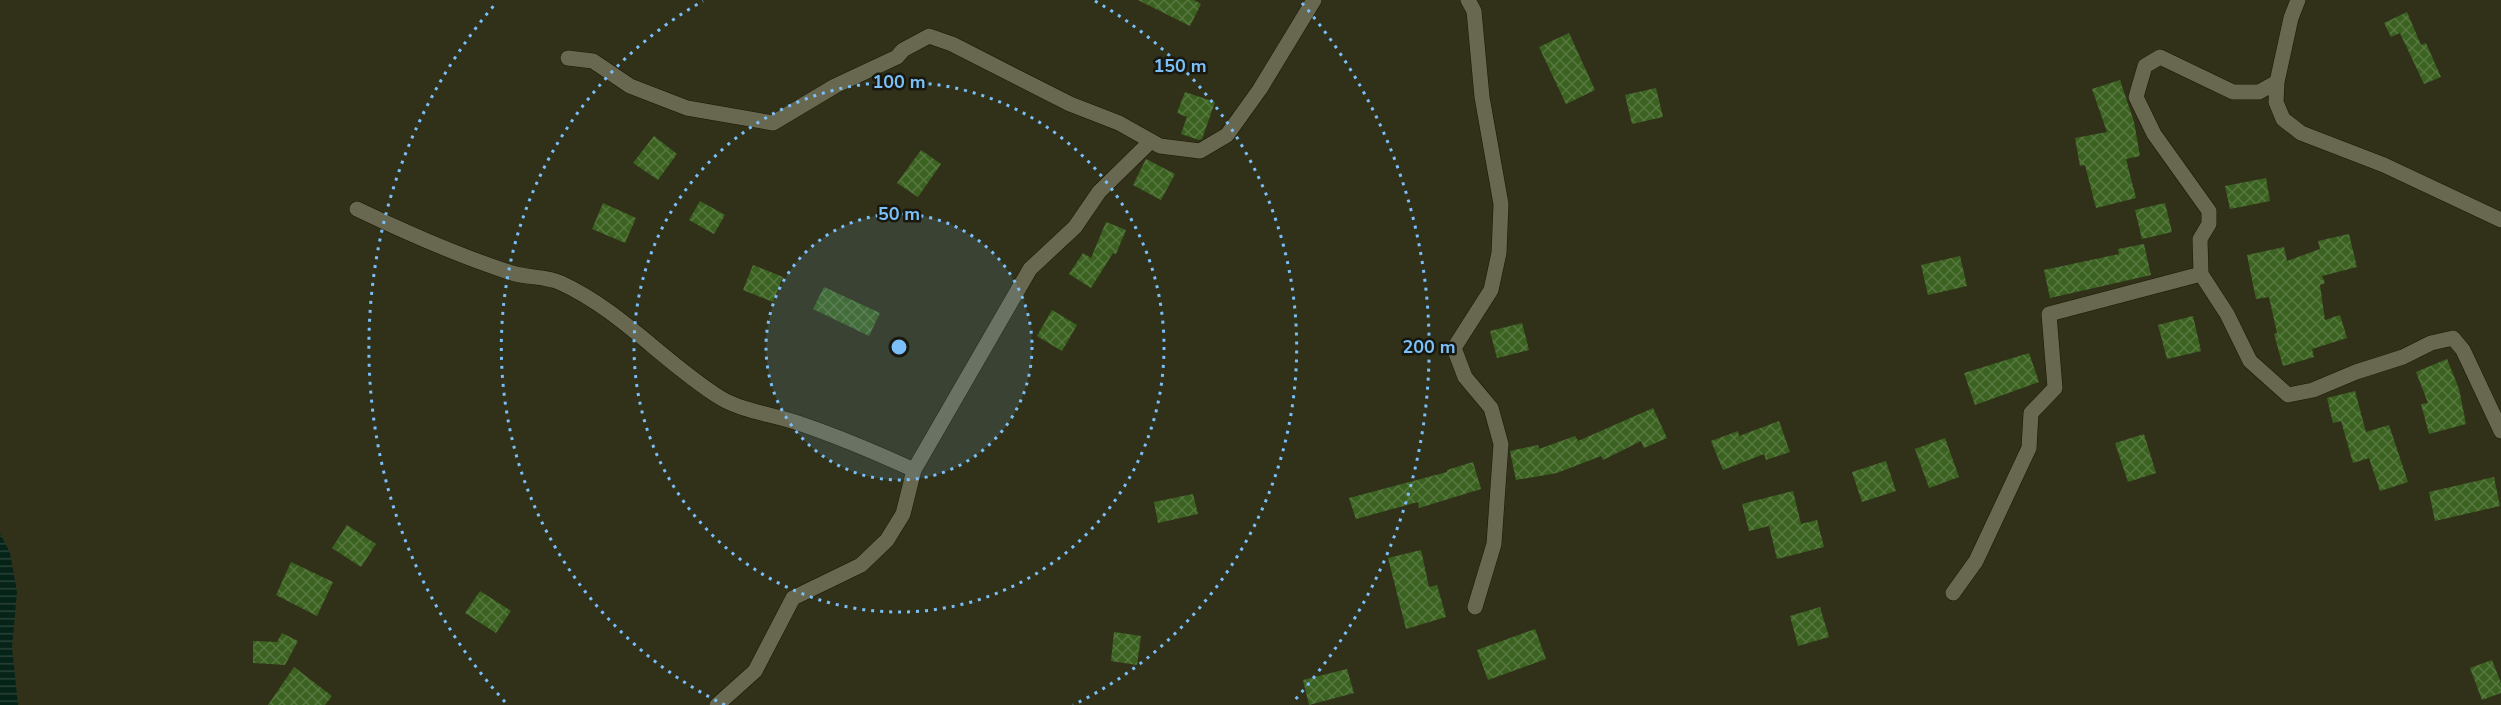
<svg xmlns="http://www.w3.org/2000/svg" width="2501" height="705" font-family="'Nunito Sans',sans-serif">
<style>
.water{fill:url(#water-rules)}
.building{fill:url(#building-cross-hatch)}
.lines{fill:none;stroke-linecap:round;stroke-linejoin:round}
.minor-casing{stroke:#191803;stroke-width:16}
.minor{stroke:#686850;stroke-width:15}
.ring{fill:none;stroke:#7abff8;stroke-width:3;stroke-dasharray:3 6}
.centre{fill:#7abff8;stroke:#18180e;stroke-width:3}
.ring-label{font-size:18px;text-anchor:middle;font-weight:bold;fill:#7abff8;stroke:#18180e;stroke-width:5;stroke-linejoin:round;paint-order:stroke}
</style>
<defs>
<pattern id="water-rules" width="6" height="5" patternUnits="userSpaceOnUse" patternTransform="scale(1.5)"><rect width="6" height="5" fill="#062317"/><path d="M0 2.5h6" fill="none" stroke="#2a4237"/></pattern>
<pattern id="building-cross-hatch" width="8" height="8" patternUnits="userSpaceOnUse" patternTransform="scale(1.5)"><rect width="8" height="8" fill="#3b6220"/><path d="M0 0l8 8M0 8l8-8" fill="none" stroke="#57783f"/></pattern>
</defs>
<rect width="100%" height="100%" fill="#31311a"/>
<path class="water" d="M0,533L10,553L17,592L12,647L18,705H0Z"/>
<path class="building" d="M1138,0H1194L1201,4L1190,26Z
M2407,12L2421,45L2426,43L2441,77L2424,84L2400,33L2391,37L2384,23Z
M1569,33L1595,90L1566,104L1539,47Z
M2120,80L2134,122L2140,156L2126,159L2136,198L2096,208L2085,165L2080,166L2075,138L2107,132L2092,89Z
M1656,88L1663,117L1632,124L1625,95Z
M1185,92L1215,102L1202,139L1199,140L1181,134L1187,117L1177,113Z
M654,136L677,154L658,180L633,163Z
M921,150L941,164L918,197L897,183Z
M1146,159L1175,174L1161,200L1133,185Z
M2266,178L2270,201L2230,209L2225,186Z
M700,201L725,215L714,234L689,220Z
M603,203L636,218L625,243L592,229Z
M2165,203L2172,232L2142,239L2135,210Z
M1106,222L1126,230L1116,254L1113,253L1091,288L1069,274L1083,253L1091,258Z
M2349,234L2357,267L2322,276L2325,283L2320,285L2325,320L2340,315L2347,338L2312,349L2314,357L2283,366L2274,334L2277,333L2269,297L2256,299L2247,255L2284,247L2287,261L2320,249L2318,241Z
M2144,244L2151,275L2050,298L2044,270L2119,254L2118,249Z
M1960,256L1967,286L1928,295L1921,265Z
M753,265L783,277L773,302L743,290Z
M824,287L880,313L869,336L813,309Z
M1052,310L1077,325L1062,351L1037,336Z
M2193,316L2201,351L2167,359L2158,325Z
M1522,323L1529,350L1497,358L1490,331Z
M2029,353L2039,382L1975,405L1964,373Z
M2447,359L2459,389L2466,424L2429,434L2421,404L2428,403L2416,372Z
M2355,391L2366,432L2389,425L2408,482L2380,491L2369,458L2353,463L2341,421L2333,423L2327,398Z
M1653,408L1667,438L1644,448L1641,441L1603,460L1601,456L1557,473L1516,480L1510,451L1538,445L1539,449L1575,436L1578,441Z
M1779,421L1790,452L1766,460L1764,454L1723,470L1711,441L1738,431L1739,436Z
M2144,434L2156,473L2128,482L2115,443Z
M1945,438L1959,477L1929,488L1915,449Z
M1886,461L1896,491L1862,502L1852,472Z
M1473,462L1481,489L1419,508L1418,502L1356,519L1349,498L1447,472V470Z
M2494,477L2500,506L2435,521L2429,492Z
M1793,491L1801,524L1817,520L1824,547L1777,559L1769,526L1749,531L1742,504Z
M1193,494L1198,514L1158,523L1154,502Z
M347,525L376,544L361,567L332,548Z
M1421,550L1429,587L1437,585L1446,617L1406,629L1388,558Z
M291,562L333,582L317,616L276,595Z
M480,591L511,611L496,633L465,613Z
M1820,607L1829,637L1798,646L1790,616Z
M1535,629L1546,659L1488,680L1477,650Z
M1114,632L1141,636L1137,665L1111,661Z
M282,633L298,641L285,665L253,663V641L277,642Z
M2492,660L2501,683V693L2482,700L2470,668Z
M294,667L332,696L325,705H268Z
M1347,669L1354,693L1309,705L1303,680Z"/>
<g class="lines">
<defs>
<path id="minor" d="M1468,0L1474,11L1482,97L1501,204L1499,253L1491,290L1454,348L1465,377L1491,408L1501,444L1494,544L1475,607
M2298,0L2291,18L2277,82L2276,102L2283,119L2301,133L2384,165L2501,220
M568,58L593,61L630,86L687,108L773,123L835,86L897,57L903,50L929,36L952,44L1070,104L1119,123L1160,146L1200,151L1227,135L1260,89L1314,0
M2277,82L2259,92H2233L2160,57L2145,66L2136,97L2154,134L2209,211V224L2200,239L2201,274L2227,314L2250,361L2288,395L2313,390L2356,372L2403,357L2431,343L2453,338L2463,350L2501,431
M357,209C407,233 459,256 512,273C528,278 546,276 561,283C620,310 664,362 719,397C743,412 774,414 801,424C839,437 877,453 914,470L1030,269L1075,227L1099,192L1151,141
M1953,593L1976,561L2029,448L2031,413L2055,388L2049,314L2201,274
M717,705L755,671L793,598L861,565L887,540L903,514L914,470"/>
</defs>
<use href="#minor" class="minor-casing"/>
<use href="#minor" class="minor"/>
</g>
<circle cx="899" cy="347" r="133" fill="#7abff8" fill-opacity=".12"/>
<g class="ring">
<circle cx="899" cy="347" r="133"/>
<circle cx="899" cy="347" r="265"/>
<path d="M725 705A398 398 0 0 1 703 1M1095 1A398 398 0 0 1 1073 705"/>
<path d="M505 702A530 530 0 0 1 496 3M1302 3A530 530 0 0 1 1293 702"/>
</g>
<circle cx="899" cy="347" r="9" class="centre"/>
<g class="ring-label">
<text x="1180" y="72">150 m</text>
<text x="899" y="88">100 m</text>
<text x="899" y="220">50 m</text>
<text x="1429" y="353">200 m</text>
</g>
</svg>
